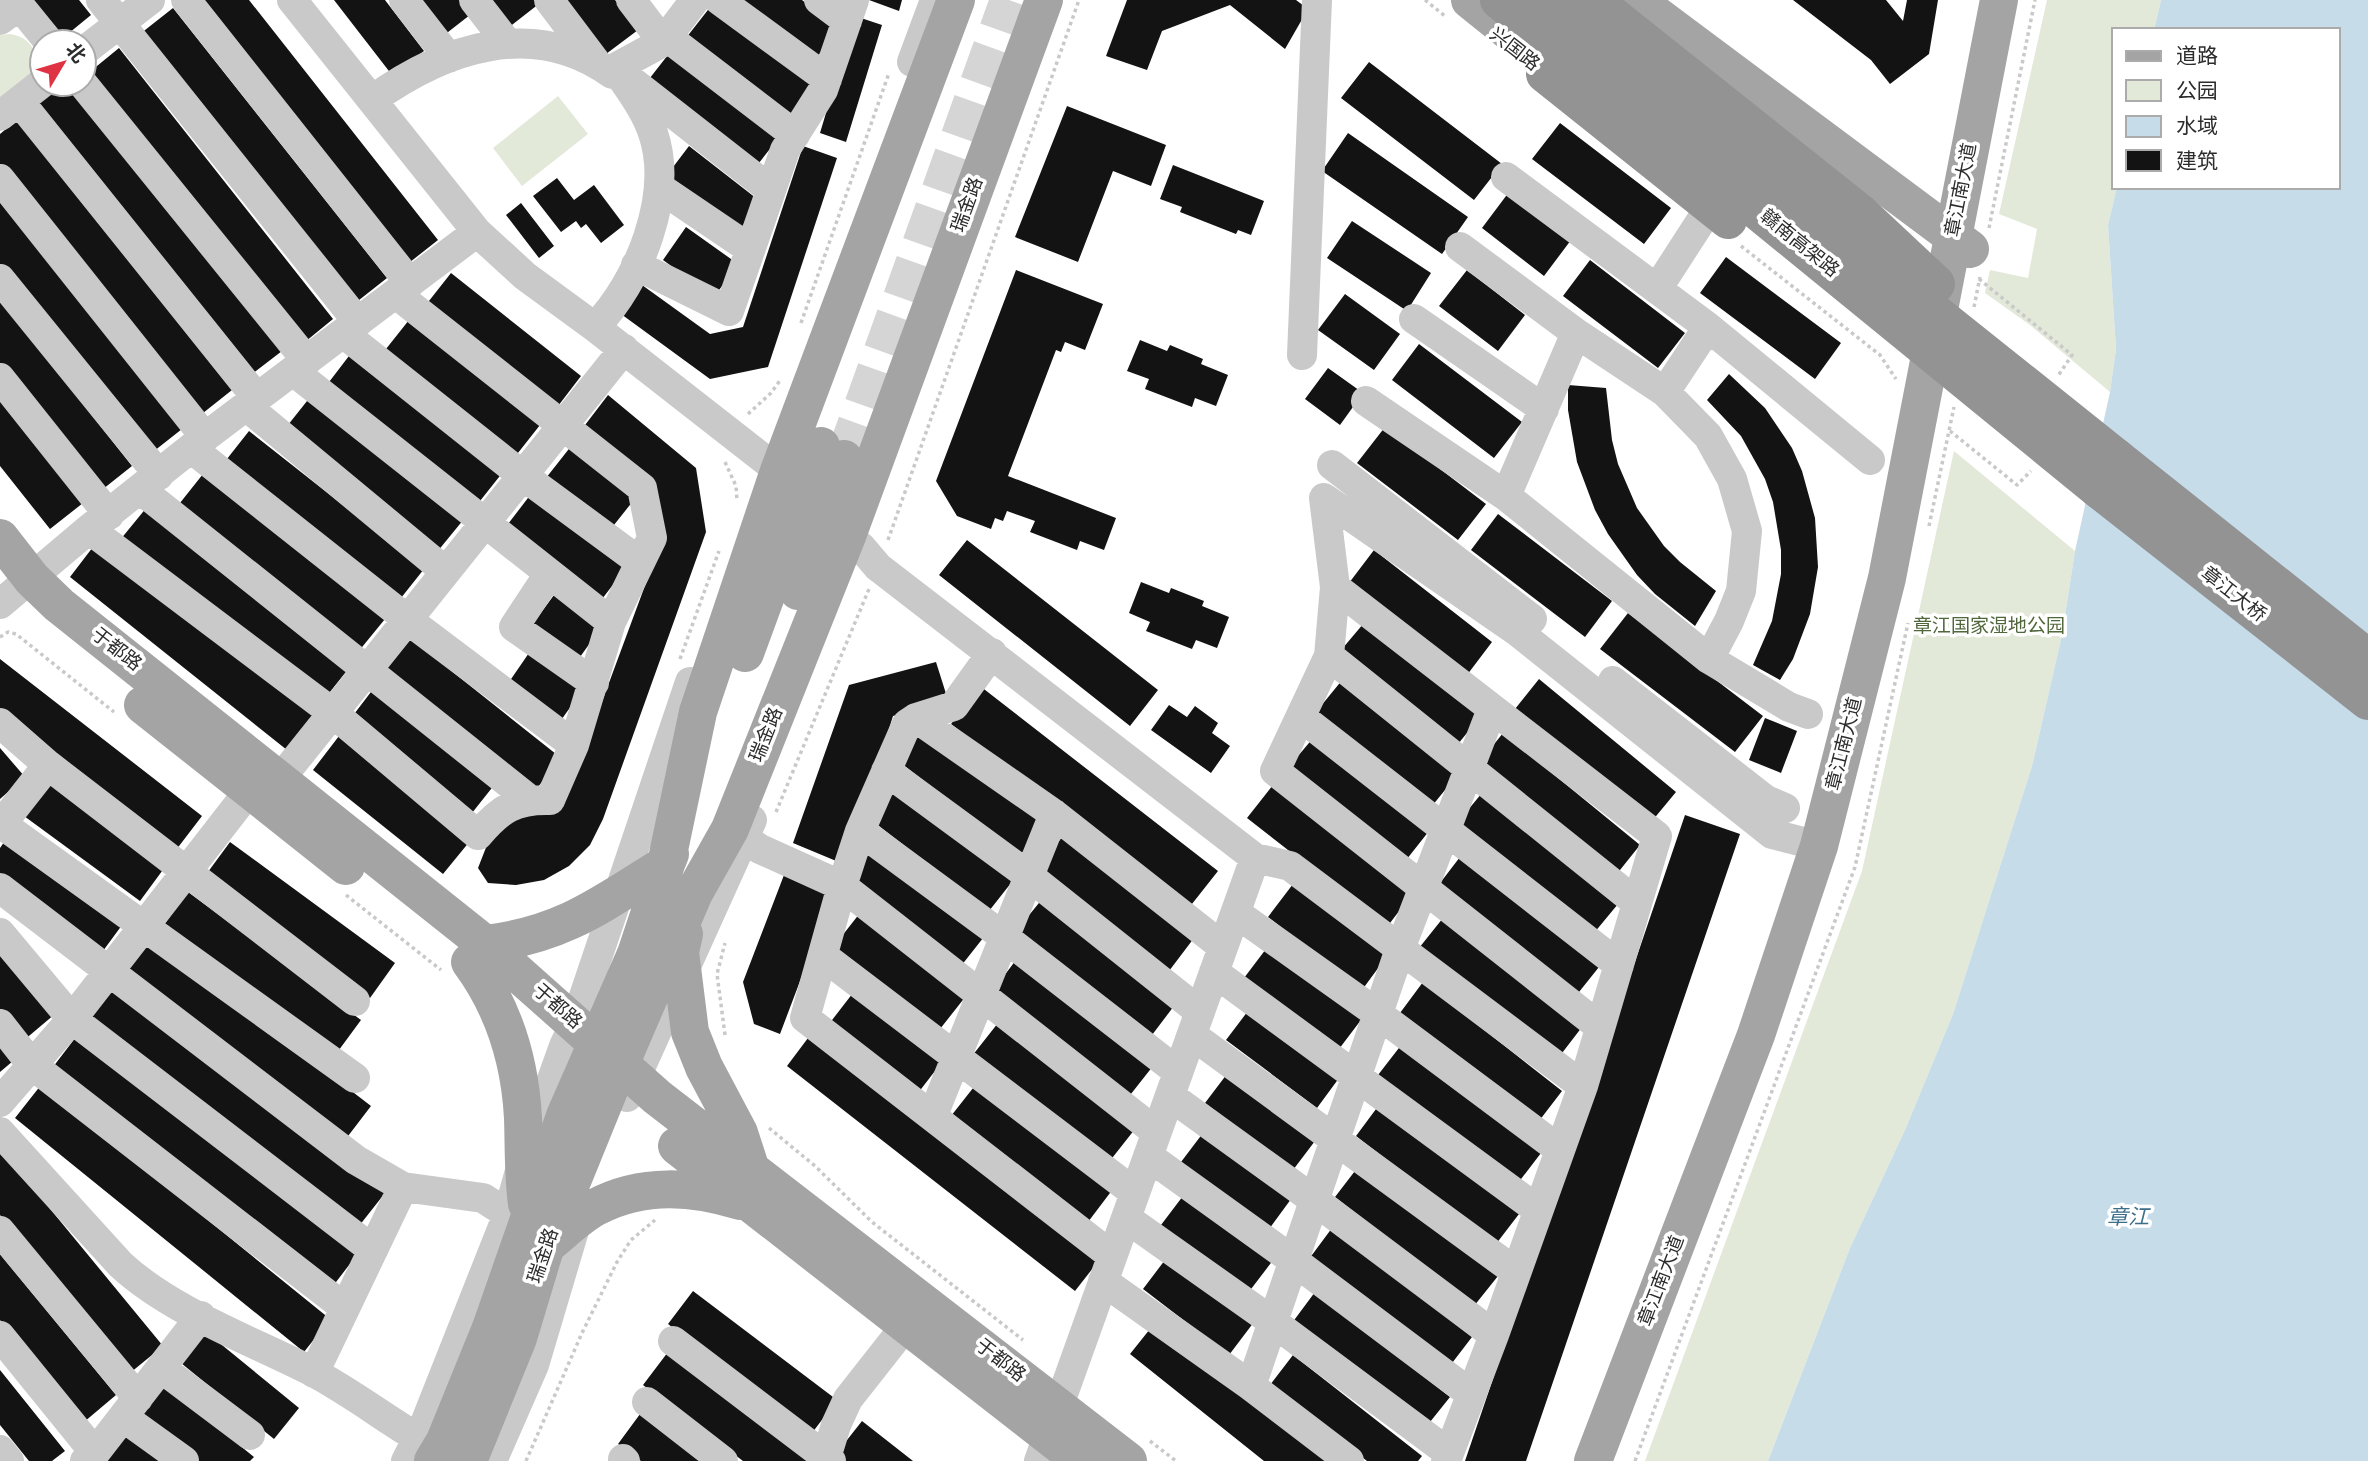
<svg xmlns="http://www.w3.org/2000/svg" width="2368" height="1461" font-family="Overpass,'Noto Sans SC',sans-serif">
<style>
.green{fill:#e2e9d9}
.water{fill:#c6dce9}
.building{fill:#131313}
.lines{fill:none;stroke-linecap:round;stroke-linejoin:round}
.major-tunnel{stroke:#d5d5d5;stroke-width:38;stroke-dasharray:38 19;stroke-linecap:butt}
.path{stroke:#c9c9c9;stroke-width:3.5;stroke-dasharray:3.5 3.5;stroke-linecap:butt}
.minor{stroke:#c9c9c9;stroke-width:30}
.major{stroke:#a4a4a4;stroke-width:38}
.highway{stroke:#939393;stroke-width:38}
.highway-bridge{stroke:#939393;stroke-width:38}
.labels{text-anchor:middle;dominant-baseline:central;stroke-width:7;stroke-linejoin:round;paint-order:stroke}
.street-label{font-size:19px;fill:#2c2c2c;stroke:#fff}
.park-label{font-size:19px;fill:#50663b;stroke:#fff}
.water-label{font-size:21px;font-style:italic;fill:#3d6f8b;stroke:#fff}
</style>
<rect width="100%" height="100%" fill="#fff"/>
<path class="green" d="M2047,0H2161L2154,30H2114V187H2117L2108,225L2116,349L2110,392L2030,325L1985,293L1990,270L2028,278L2037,229L1999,214Z
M10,34C20,36 28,39 33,49C45,73 16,89 0,102V35Z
M558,96L588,134L522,186L493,148Z
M1954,451L2075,551L2062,635L2032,766L1953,1014L1905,1130L1850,1248L1768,1461H1645L1862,871Z"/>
<path class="water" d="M2161,0H2368V1461H1768L1850,1248L1905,1130L1953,1014L2032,766L2062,635L2075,551L2110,392L2116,349L2108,225L2117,187H2338V30H2154Z"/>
<path class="building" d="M25,0H79L91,15L58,42Z
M194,0H249L438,240L405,266Z
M334,0H385L424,51L392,75Z
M416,0H467L475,11L443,36Z
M487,0H538L540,3L508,28Z
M564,0H615L638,30L606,54Z
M736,0H802L839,29L814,61Z
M869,0H902L899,11Z
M1127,0H1296L1308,9L1285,49L1230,5L1162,31L1147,70L1106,56Z
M1793,0H1886L1903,21L1907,0H1938L1929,54L1890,84L1871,60Z
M711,6L816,88L792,120L686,38Z
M173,8L387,278L354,304L140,34Z
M855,16L882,25L846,142L820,133Z
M119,48L333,319L300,346L86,75Z
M671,51L780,136L755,168L646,83Z
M1369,62L1502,164L1474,200L1341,98Z
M63,84H71L282,351L248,377L34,106Z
M1067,106L1166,145L1151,186L1113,171L1078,262L1015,237Z
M18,119L232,390L198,417L0,165V134Z
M1560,123L1671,208L1644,244L1532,159Z
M1348,133L1468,217L1442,254L1322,171Z
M689,146L761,202L737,233L664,179Z
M803,146L837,158L768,367L710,379L621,314L642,285L710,334L743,327Z
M1173,165L1264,201L1251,235L1238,230L1236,234L1180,212L1182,207L1160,199Z
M557,178L574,200L594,185L624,225L601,243L586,224L581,228L576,221L561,232L533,196Z
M1509,192L1571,240L1544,276L1482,228Z
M0,198L182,429L149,455L0,267Z
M521,203L554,246L539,258L506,215Z
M1352,221L1431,273L1407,311L1327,258Z
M686,227L738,264L714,297L663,260Z
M1726,257L1841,343L1815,379L1700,293Z
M1590,260L1685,333L1658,368L1563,296Z
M1016,270L1103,304L1085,350L1065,342L1061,352L1056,350L1008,476L1116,518L1104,550L1080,541L1077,550L1030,532L1035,521L1007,511L1003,521L995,518L991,529L957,516L936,481Z
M1467,270L1525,315L1498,351L1439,306Z
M451,273L581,376L555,410L425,306Z
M1345,294L1400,334L1374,370L1318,330Z
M0,299L132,466L98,493L0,368Z
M409,320L540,425L514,458L382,354Z
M1140,340L1167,351L1170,345L1203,359L1201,364L1228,375L1216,406L1195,398L1192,407L1145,389L1149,379L1127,371Z
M1419,344L1522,422L1494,458L1392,380Z
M352,352L503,472L476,506L326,386Z
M1328,368L1363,393L1340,425L1305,399Z
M1729,374L1765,408L1792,448L1802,471L1815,518L1818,567L1810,614L1793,659L1780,680L1753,665L1772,621L1781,574V550L1773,502L1765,479L1741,436L1707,400Z
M1568,385L1606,388L1612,440L1618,464L1637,508L1664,546L1680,562L1716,591L1695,626L1655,594L1637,575L1608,534L1595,510L1577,462L1568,410Z
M608,395L696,468L706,532L603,819L590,845L569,866L544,880L516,885L488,883L478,868L487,845L493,835L524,812L550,807H563L663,537L582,429Z
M311,396L464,519L437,552L284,430Z
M0,397L83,503L50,529L0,466Z
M1385,427L1486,504L1458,540L1357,463Z
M249,431L424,569L397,603L223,464Z
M572,445L637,496L610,530L546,478Z
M203,474L385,619L358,652L176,508Z
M531,494L625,569L599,603L505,528Z
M147,507L349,668L322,702L120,540Z
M1498,514L1612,601L1585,637L1471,550Z
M967,540L1158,690L1130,726L939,575Z
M96,543L313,716L287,750L70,577Z
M1374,550L1492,642L1467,675L1349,583Z
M1141,582L1169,593L1171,588L1204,601L1202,606L1229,617L1217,648L1196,640L1192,649L1146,631L1150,622L1129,613Z
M554,595L600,629L575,664L529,629Z
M1628,613L1763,716L1735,752L1600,649Z
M1369,617L1484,712L1458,744L1342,649Z
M410,638L561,758L534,792L383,671Z
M531,650L584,688L559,723L507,685Z
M0,659L202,816L176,850L0,713Z
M936,662L948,700L893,716L878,764L841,863L793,843L849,685Z
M1343,679L1458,774L1432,806L1316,712Z
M1539,679L1676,792L1652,821L1515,709Z
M980,686L1218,871L1188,909L951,724Z
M374,688L495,784L468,818L348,722Z
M1169,705L1187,717L1195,706L1218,723L1212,733L1230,746L1211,773L1151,730Z
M1765,718L1797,731L1781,773L1749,760Z
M922,727L1046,824L1021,856L897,760Z
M1503,733L1640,845L1616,875L1479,763Z
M339,736L470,841L443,874L313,770Z
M1314,737L1429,831L1403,864L1287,769Z
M0,748L25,777L0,799Z
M49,782L165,867L140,901L24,816Z
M1273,785L1412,894L1387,927L1247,818Z
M896,786L1015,878L989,911L870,819Z
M1482,793L1618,904L1594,933L1458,822Z
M1685,815L1740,834L1526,1461H1465Z
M9,835L125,921L100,955L0,881V848Z
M1063,836L1194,938L1169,971L1037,869Z
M230,842L395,963L370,998L205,876Z
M875,846L987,933L961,966L850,879Z
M1460,857L1599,967L1575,997L1437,887Z
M784,875L833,894L780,1034L754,1024L743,982Z
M1293,884L1387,956L1362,990L1268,917Z
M188,892L361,1020L336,1054L163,926Z
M1043,898L1177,1002L1152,1035L1017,930Z
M860,913L966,996L940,1029L834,946Z
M1443,918L1582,1027L1559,1057L1419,948Z
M151,937L371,1106L345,1140L126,971Z
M0,945L55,1014L23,1041L0,1013Z
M1269,945L1364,1016L1339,1049L1244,978Z
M1016,960L1153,1066L1127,1099L991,993Z
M1423,982L1562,1091L1539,1121L1400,1013Z
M114,986L385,1193L359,1226L89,1019Z
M856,989L945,1058L918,1093L829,1024Z
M1251,1007L1342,1074L1317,1108L1226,1040Z
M998,1023L1135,1129L1109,1162L972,1056Z
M79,1033L359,1252L333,1286L53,1067Z
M811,1034L1100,1259L1075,1291L787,1066Z
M1402,1044L1541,1153L1518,1183L1378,1075Z
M0,1045L13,1061L0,1072Z
M1230,1070L1318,1137L1293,1170L1205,1103Z
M977,1083L1113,1189L1088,1222L951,1116Z
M41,1085L330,1319L304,1352L15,1118Z
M1379,1105L1519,1214L1496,1244L1356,1136Z
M1206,1129L1294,1195L1269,1229L1181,1162Z
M0,1148L163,1346L130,1373L0,1215Z
M1358,1167L1498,1276L1474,1306L1335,1197Z
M1186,1192L1274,1259L1248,1293L1161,1225Z
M1332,1228L1472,1337L1449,1367L1309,1259Z
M0,1254L116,1395L84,1422L0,1320Z
M1168,1256L1254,1322L1229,1355L1143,1289Z
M693,1291L837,1400L812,1433L668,1324Z
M1315,1292L1450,1397L1426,1427L1292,1323Z
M1154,1324L1326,1461H1264L1130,1354Z
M206,1332L299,1408L274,1439L181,1363Z
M668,1352L812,1461H743L643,1385Z
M1293,1355L1422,1456L1418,1461H1367L1270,1385Z
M0,1370L65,1451L52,1461H29L0,1425Z
M160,1381L254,1457L250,1461H196L136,1412Z
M643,1410L710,1461H641L618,1444Z
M862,1421L913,1461H845L836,1454Z
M126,1434L159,1461H104Z"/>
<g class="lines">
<path class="major-tunnel" d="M844,459L1009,0"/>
<path class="path" d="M1425,0L1445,16
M1989,228L2035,0
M1741,246L1880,355L1896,379
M1979,279L2072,355L2058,376
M1974,307L1980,277
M801,323L889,73
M748,414L771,393L781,379
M1950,431L2017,485L2031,471
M725,462L736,486L737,501
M1929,526L1954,407
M888,540L1079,0
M0,637L8,632L16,634L114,712
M680,659L719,551
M776,812L869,589
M346,895L441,970
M725,1035L717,974L725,943
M769,1128L815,1166L872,1222L1023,1340
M1150,1441L1176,1461
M526,1461L582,1333L617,1262L631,1240L655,1220
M1635,1461L1855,867L1908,623"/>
<path class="minor" d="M15,0L49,42
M101,0L358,322
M186,0L410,283
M292,0L477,232L525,276L596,328L779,471
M404,0L449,58
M474,0L508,44
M549,0L595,61
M631,0L663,42
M695,0L663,42L615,68L771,190
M719,0L827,79
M819,0L847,21
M0,20L20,5
M667,37L795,135
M84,51L150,0
M912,62L935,0
M83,84L307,361
M372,100C444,48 534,17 612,74L615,68C629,89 645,109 653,133C674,195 639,282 595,327
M19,101L257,398
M0,116L42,83
M1506,177L1708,327L1870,460
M0,179L205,437
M660,188L750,249
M1460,247L1576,333L1665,392L1708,436L1732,479L1747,531L1741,591L1729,621L1709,659
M636,265L729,311L785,150L823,90L854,0
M0,279L159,475
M1657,289L1701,221
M1414,319L1544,409
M343,333L522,475L640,562
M1302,355L1317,0
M293,371L611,622
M0,378L109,515
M1665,392L1708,327
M1366,401L1506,496L1709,659L1789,707L1808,714
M246,406L445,571
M192,449L408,620L574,745
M1332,465L1532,619
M141,490L530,800
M1506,496L1576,333
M1324,498L1335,587L1329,656L1275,771L1600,1027
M1324,498L1518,632L1772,834L1819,846
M89,529L333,713L478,835C500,809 515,799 550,800L574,745L611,622L652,538L642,488L396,294
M847,536L861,547L878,567L1255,858L1039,1461
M549,574L514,627L594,683
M1335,587L1657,836L1583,1086L1494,1335L1446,1461
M0,604L89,529L205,437L477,232
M992,653L954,706L916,718L907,724L860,831L842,886L805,1018L1112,1256
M1329,656L1637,903
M1613,681L1766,800L1785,808
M1301,717L1619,965
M916,718L1054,814L1223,947
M0,723L48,765L355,1001
M886,771L1029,876L1200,1012
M280,779L624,349
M0,823L355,1078
M0,826L48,765
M730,829L760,849L842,886L1156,1132
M860,831L1004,937L1178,1072
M1255,858L1290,866L1583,1086
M0,888L356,1160L403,1187L483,1198L508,1214L528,1218
M1236,913L1378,1014L1560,1150
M0,933L72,1019L373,1250
M823,956L1135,1193
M1214,972L1538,1210
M0,1024L32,1065L345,1308
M1192,1035L1516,1272
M1170,1096L1314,1200L1494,1335
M627,1097L752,820
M0,1102L72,1019L249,791
M933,1115L1054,814
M0,1132L121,1265C171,1311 250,1340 311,1371C353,1393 392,1424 433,1447
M1148,1156L1294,1261L1471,1394
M1126,1218L1273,1322L1449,1453
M0,1231L138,1398
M1103,1281L1251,1386L1349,1461
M0,1336L95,1453
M673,1341L831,1461
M161,1368L250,1435
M314,1373L403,1187
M1251,1386L1400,949L1492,709
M647,1402L723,1461
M123,1417L184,1461
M0,1450L9,1461
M623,1459L625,1461
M85,1461L95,1453L201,1316
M406,1461L424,1426L508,1214L523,1160L564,1046L575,1023L690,682
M492,1461L534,1365L578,1217
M825,1461L836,1425L848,1399L907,1324"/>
<path class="major" d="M1470,0L1526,45
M1636,0L1970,249
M0,538L32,579L59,605L485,944L657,1097L1128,1461
M798,591L844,459
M745,653L821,446
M143,705L346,866
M684,934L680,952L690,1032L704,1067L739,1133L750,1167
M485,944C563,935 602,904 666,864L670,854
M470,962C504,1008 520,1061 523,1118C524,1147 523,1175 527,1204
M677,1146L1081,1461
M548,1244C563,1232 579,1216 596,1207C641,1183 693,1186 740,1201
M433,1461L445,1441L491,1328L565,1116L636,954L666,864L698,712L779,471L956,0
M468,1461L518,1338L546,1245L609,1090L694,893L730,829L847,536L1044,0
M1593,1461L1756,1035L1819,846L1887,578L1999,0"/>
<path class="highway" d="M2117,458L2368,658
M2098,489L2368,701"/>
<path class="highway-bridge" d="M1499,0L2098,489
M1543,0L2117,458
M1593,0L1859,212L1936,284
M1545,74L1728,220"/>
</g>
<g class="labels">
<g class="street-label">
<text transform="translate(1514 50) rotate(38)">兴国路</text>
<text transform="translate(1962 190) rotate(-79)">章江南大道</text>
<text transform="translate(968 205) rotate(-70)">瑞金路</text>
<text transform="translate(1799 244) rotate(39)">赣南高架路</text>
<text transform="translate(2233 595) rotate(38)">章江大桥</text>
<text transform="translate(116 650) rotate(38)">于都路</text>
<text transform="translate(767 735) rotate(-68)">瑞金路</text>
<text transform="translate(1845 744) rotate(-76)">章江南大道</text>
<text transform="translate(557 1007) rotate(41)">于都路</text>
<text transform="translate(544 1256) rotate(-71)">瑞金路</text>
<text transform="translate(1662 1281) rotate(-69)">章江南大道</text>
<text transform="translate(1000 1361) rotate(38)">于都路</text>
</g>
<g class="park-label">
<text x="1989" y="627">章江国家湿地公园</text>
</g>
<g class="water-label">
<text x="2128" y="1218">章江</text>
</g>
</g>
<rect x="2112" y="28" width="228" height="161" fill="#ffffff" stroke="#ababab" stroke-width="2"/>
<rect x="2126" y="51" width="35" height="10" fill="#a4a4a4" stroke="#ababab" stroke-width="2"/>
<text x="2176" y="63" font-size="21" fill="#2c2c2c">道路</text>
<rect x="2126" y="80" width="35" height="21" fill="#e2e9d9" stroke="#ababab" stroke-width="2"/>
<text x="2176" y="98" font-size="21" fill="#2c2c2c">公园</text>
<rect x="2126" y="116" width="35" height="21" fill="#c6dce9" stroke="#ababab" stroke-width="2"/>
<text x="2176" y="133" font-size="21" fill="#2c2c2c">水域</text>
<rect x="2126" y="150" width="35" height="21" fill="#131313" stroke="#ababab" stroke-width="2"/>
<text x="2176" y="168" font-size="21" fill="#2c2c2c">建筑</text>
<g transform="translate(63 63) rotate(52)"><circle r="33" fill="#ffffff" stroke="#ababab" stroke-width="2"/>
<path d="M0-5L12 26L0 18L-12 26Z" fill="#df3243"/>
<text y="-10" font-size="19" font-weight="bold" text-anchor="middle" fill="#2c2c2c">北</text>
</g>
</svg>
